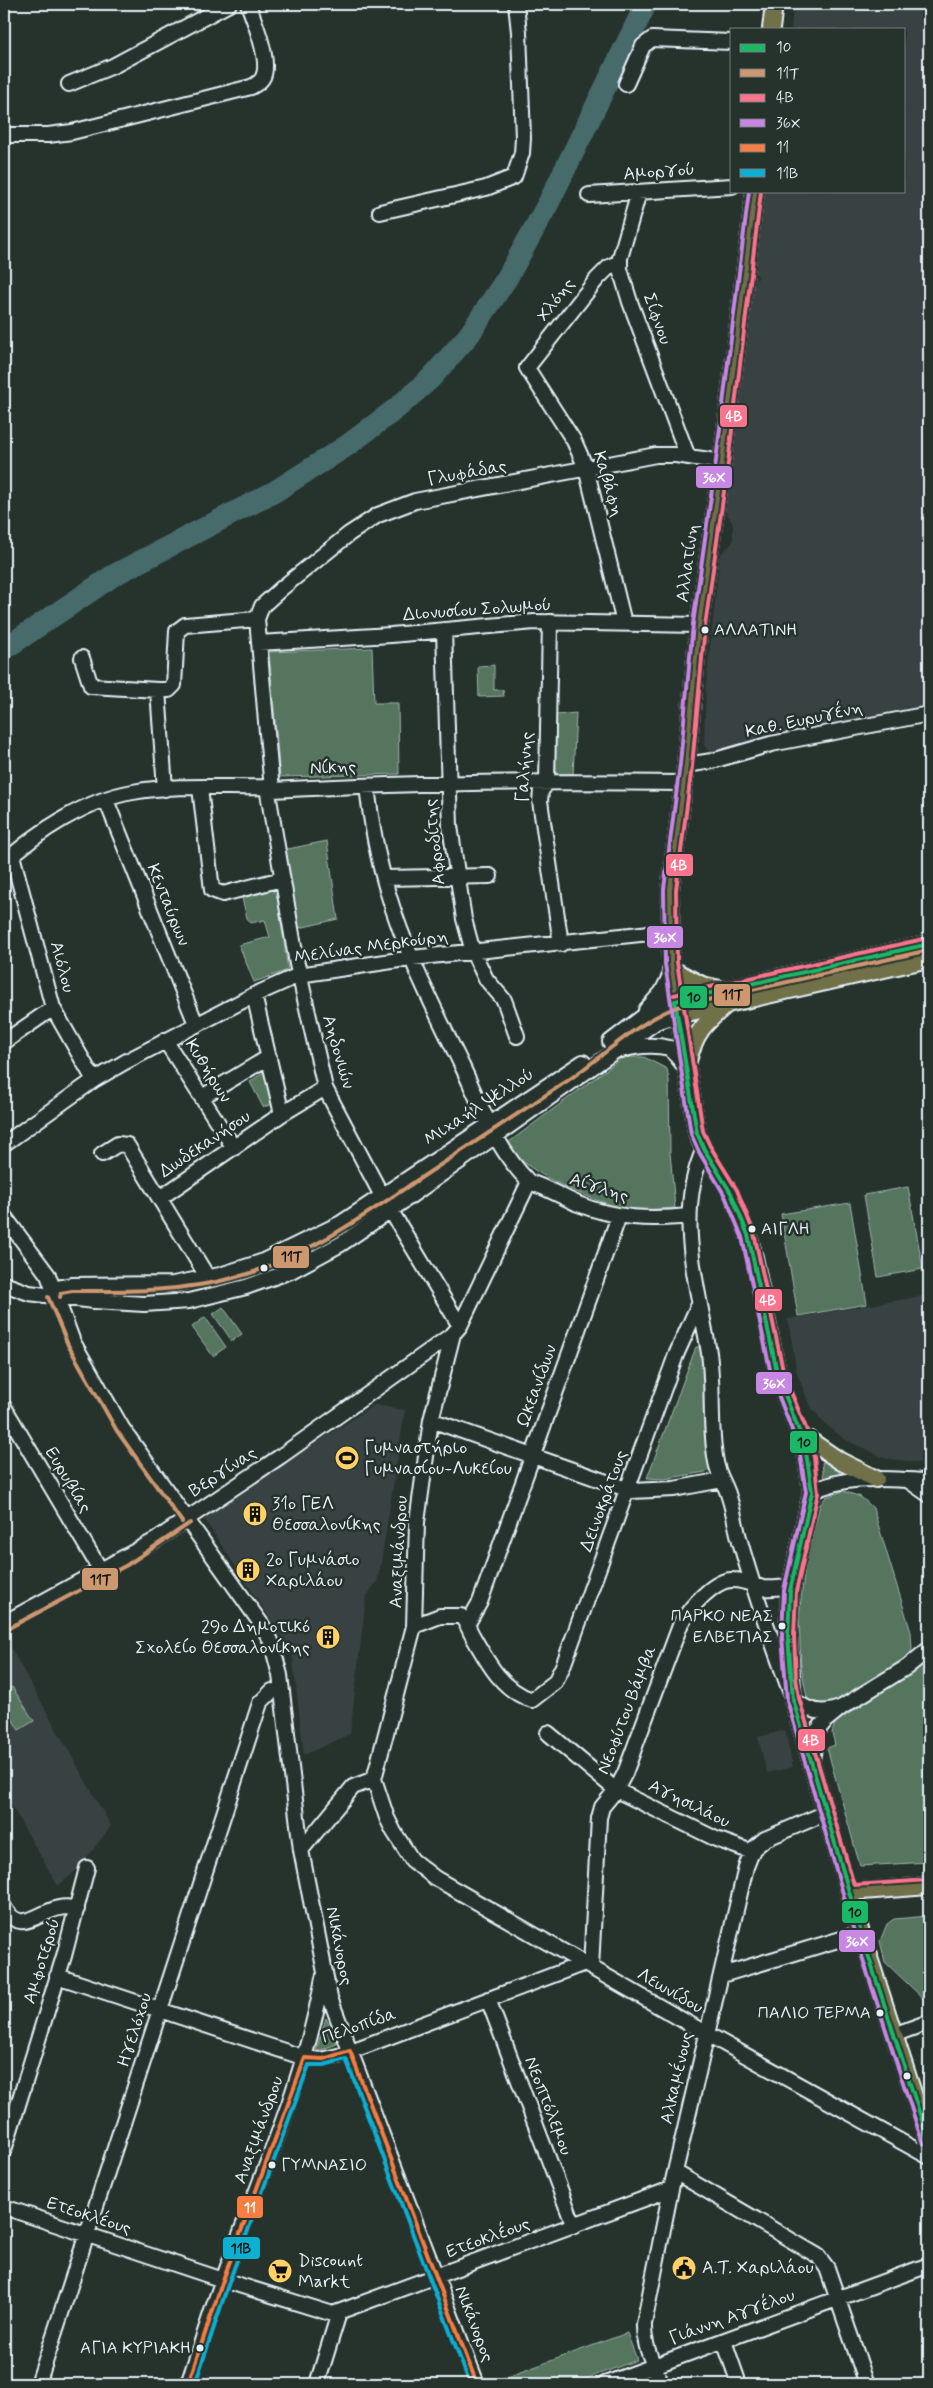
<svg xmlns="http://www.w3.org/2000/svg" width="933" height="2388" font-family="Mynerve,sans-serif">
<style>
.built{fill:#384242}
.green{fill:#55755f;stroke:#9eb3ac}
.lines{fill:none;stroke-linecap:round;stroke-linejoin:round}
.river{stroke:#466a6b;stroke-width:22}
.minor-casing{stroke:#e8f1f8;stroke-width:18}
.major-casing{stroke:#e8f1f8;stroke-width:20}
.minor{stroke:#26332d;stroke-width:14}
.major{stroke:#70704a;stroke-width:16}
.bus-1-casing{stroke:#26332d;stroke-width:8}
.bus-2-casing{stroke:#26332d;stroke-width:8}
.bus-3-casing{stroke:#26332d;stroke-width:8}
.bus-4-casing{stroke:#26332d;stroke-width:8}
.bus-5-casing{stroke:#26332d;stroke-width:8}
.bus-6-casing{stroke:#26332d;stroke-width:8}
.bus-1{stroke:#1ab867;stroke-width:4}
.bus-2{stroke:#cd976f;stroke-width:4}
.bus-3{stroke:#fc738d;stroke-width:4}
.bus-4{stroke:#c787e3;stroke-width:4}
.bus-5{stroke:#f77d43;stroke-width:4}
.bus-6{stroke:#0dafd3;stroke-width:4}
.bus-dot{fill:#e8f1f8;stroke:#26332d;stroke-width:2}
.labels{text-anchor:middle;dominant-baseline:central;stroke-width:5;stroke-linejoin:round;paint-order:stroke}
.bus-label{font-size:17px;fill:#e8f1f8;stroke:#26332d;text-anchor:start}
.street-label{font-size:18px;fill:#e8f1f8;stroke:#26332d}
.poi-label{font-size:18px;fill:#e8f1f8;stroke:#26332d;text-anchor:start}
.line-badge{stroke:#26332d;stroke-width:2}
.badge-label{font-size:14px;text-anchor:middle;font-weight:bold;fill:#fff}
.pale-badge-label{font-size:14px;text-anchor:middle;font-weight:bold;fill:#111}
</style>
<rect width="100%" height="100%" fill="#26332d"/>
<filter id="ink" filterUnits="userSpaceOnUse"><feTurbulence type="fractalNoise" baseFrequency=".02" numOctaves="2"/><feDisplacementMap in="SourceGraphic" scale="10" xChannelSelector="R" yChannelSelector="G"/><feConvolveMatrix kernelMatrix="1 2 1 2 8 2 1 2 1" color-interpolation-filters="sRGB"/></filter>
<g filter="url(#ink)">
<path class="built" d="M793,4H929V709L711,752L704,746L706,685L720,555L733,542V524L725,510L753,285L759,276L753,273L764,191H904V29H791Z
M929,1295V1464L884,1458L844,1439L823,1422L809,1404L797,1373L788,1319Z
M374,1405L405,1410L380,1569L377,1581L366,1597L350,1734L304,1755L292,1652L203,1517Z
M4,1636L111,1826L78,1869L58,1886L4,1793Z
M785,1730L793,1767L767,1773L758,1737Z"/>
<path class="green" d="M372,648L374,703H398L399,774L280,777L269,652Z
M494,665V690H503L504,696L479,697L478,666Z
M576,713L573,775L550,774L547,716Z
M327,841L338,919L295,929L283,850Z
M272,890L277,895L288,970L254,982L239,945L270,937L265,920L251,923L247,918L242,898Z
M634,1057H644L667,1069L669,1080L670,1152L675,1208C658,1209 642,1211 625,1208C598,1204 518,1170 509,1145V1142L622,1058Z
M269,1068L277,1103L263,1107L250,1082Z
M908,1187L923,1269L878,1277L864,1195Z
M850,1203L867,1304L798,1316L781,1214Z
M223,1307L242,1334L232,1341L213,1314Z
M205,1317L226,1347L213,1356L192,1327Z
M696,1347H702L711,1471L664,1479L647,1478Z
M824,1461L840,1470L839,1474L824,1479L822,1463Z
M843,1491L861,1497L873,1508L911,1632L912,1649L908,1658L835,1703L816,1705L807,1698L801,1666L799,1616L806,1560L820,1505L826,1497Z
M929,1660V1862L860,1866L827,1748L835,1745L832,1733L835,1723Z
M12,1687L34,1721L19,1730L4,1706V1692Z
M929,1916V2004L885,1962L880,1941L887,1924L894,1919Z
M326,2018L337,2044L318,2051H316Z
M627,2333L637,2360L572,2384H498L496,2381Z"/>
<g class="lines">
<path class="river" d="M4,649L114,575L274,492L348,445L397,408L431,378L469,335L507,278L549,202L646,4"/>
<defs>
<path id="minor" d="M69,84L113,66L229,4
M626,84L643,46L652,39L732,42
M4,135H48L72,132L251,87C255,85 261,82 263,77C271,61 254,20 248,4
M639,192L620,258V269L630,302L688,457
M589,195L732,186
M380,212L486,188L514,177L522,153L523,138L519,32L516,4
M619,262L609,267L597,279L527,368L574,441L586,468L624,623
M257,619L262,606L282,588L349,534L378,515L415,501L656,455H676L722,462
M550,622L547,783L541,791L540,801L561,944
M444,630L450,826L464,919L473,952L486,979L504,1000L517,1036
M259,643L391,635L534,622L699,625
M82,658L91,686L158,690
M686,765L712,761L771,744L929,714
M367,786C371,821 377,856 387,890C405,952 435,1010 463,1068C482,1108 497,1150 529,1182
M267,787L297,964L325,1088L382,1196L460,1326
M200,788L212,890L223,894L282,879
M165,789L158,690H169L174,685L177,631L185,625L257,619L272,790
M106,800L196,1024
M12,855L53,1008L94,1080
M4,863C38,831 86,800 133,792C176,784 223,788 267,787L272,790C409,782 547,781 683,783
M384,878L490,876
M254,995L282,1114
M646,1010L662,992L672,972
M165,1040L234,1148
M4,1042L53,1008
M610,1042L653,1009L675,1001
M621,1050C639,1045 653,1044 670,1048L686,1068
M202,1097L269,1057
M4,1144L94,1080L125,1062L254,995L299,975L412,958L669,931
M704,1149C674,1215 698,1285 709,1353C714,1389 709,1426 716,1462C718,1475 726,1485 729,1497C733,1509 735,1522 738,1534C753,1590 773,1645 793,1699C809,1712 822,1715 842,1707
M102,1154L118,1144L127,1145L208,1278
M529,1182L460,1326L453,1334L431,1420L417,1522L414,1626L374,1779L387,1818L394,1832L412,1860L435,1878L707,2034L929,2157
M529,1182C546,1187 562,1197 578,1204C616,1219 650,1220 689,1216
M160,1198L282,1114L325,1088
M4,1216L48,1275L73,1342L122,1428L262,1625L271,1641L280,1675L301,1850L330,1998L477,2384
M4,1284L29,1293L94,1301L144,1304L189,1301L246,1287L291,1271L341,1244L391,1210L656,1022L678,1015
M54,1295L57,1288L71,1285L173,1284L220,1275L261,1262L341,1223L583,1062
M4,1407L101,1571
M431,1420L632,1491L674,1489L722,1480
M909,1481L929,1495
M812,1492C849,1473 889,1480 929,1481
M4,1623L154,1541L281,1456L453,1334
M468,1623L480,1602L619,1216
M414,1626L440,1616H461C466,1622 468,1626 471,1633C486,1660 501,1690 532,1700L555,1682L563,1666L676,1355L698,1306
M548,1733L616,1790L625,1773L681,1623C690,1608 714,1579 733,1580C744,1580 753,1585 763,1588C772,1589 782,1587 791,1587
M812,1760L817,1731L826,1720L842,1707L907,1667L929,1649
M301,1850L353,1787L374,1779
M4,1907C24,1943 45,1898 77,1909
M591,1967L599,1818L602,1807L616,1790L716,1839L752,1852
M722,1975L861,1933
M57,1976L305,2058L320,2060L338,2056L585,1963
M488,1999L574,2226
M893,2035L929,2022
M4,2150L64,1956L87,1868
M675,2172L818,2256L827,2268L867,2384
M4,2207L223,2280L333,2314L671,2189
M724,2341L739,2384
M38,2384L260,1703L272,1691
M188,2384C200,2349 210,2314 223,2280C259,2180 304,2083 323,1978
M317,2384L339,2313
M605,2384L929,2265
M661,2384C654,2363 643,2347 644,2324L671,2189L746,1867L753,1849L765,1839L826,1813"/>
<path id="major" d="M771,29L774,4
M755,191L722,462L699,625L686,765L670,890L671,963L697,1133L704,1149L731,1193L748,1235L754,1257L778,1377L805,1446L812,1492L790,1591L788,1636L793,1699L861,1933L929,2142
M671,969L702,985L720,989
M675,1001L929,944
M678,1015L929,959
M688,1061C695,1032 704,1024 726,1005
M802,1435L840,1461L876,1479
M849,1892L929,1886"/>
</defs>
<use href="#minor" class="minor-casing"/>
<use href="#major" class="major-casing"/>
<use href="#minor" class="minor"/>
<use href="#major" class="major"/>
<defs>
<path id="bus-1" d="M929,944L675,1001L697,1133L704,1149L731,1193L748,1235L778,1377L805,1446L812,1492L790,1591L788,1636L793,1699L861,1933L929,2142"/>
<path id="bus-2" d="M48,1297L68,1345L117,1431L182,1522
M60,1297L61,1293L72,1291C127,1291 180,1292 233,1278C298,1262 361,1218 416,1181C465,1149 513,1117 561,1085C600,1060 634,1023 677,1007L929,950
M7,1629L127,1565L190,1523"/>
<path id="bus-3" d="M761,192L728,463L705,626L692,766L676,890L677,962L703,1131L710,1146L737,1190L754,1233L784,1375L808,1433L814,1457L818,1493L796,1592L794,1636L796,1678L799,1698L854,1885L929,1880
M674,995L928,938"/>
<path id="bus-4" d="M749,191L716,461L693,624L680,764L664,889L665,964L691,1134L699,1152L725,1196L742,1237L772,1379L799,1448L806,1492L784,1590L782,1636L787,1700L855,1935L923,2144"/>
<path id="bus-5" d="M188,2384L223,2280L305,2058L323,2059L350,2051L477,2384"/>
<path id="bus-6" d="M195,2384L229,2282L309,2065H324L346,2059L470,2384"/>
</defs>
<use href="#bus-1" class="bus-1-casing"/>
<use href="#bus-2" class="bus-2-casing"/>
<use href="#bus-3" class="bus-3-casing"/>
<use href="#bus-4" class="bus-4-casing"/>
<use href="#bus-5" class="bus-5-casing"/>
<use href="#bus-6" class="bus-6-casing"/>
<use href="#bus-1" class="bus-1"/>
<use href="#bus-2" class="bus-2"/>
<use href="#bus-3" class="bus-3"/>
<use href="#bus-4" class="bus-4"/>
<use href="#bus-5" class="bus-5"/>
<use href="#bus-6" class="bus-6"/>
</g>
</g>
<defs>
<symbol id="stadium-disc" viewBox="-11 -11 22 22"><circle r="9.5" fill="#ffd166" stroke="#26332d"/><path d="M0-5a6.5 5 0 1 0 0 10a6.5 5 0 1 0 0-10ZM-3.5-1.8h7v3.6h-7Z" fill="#111"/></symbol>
<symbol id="building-disc" viewBox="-11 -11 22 22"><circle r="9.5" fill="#ffd166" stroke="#26332d"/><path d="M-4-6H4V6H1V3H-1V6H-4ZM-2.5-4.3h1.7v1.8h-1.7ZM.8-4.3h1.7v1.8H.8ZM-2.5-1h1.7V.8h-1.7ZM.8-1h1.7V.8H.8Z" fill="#111"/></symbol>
<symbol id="civic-disc" viewBox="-11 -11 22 22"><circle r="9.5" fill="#ffd166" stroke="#26332d"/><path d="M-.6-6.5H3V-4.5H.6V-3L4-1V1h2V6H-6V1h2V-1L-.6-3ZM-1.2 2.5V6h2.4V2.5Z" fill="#111"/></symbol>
<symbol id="supermarket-disc" viewBox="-11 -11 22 22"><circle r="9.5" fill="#ffd166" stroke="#26332d"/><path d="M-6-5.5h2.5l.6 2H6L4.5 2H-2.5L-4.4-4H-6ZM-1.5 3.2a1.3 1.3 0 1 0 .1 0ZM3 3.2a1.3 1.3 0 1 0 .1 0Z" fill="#111"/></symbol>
</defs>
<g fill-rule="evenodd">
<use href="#stadium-disc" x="333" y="1444" width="28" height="28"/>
<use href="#building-disc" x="241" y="1500" width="28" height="28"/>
<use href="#building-disc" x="234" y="1556" width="28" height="28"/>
<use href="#building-disc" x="314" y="1623" width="28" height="28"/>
<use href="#civic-disc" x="670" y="2254" width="28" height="28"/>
<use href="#supermarket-disc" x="266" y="2257" width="28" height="28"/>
</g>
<g class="bus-dot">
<circle cx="705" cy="630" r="4.5"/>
<circle cx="752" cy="1229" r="4.5"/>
<circle cx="264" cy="1268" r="4.5"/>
<circle cx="782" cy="1626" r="4.5"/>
<circle cx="880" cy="2013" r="4.5"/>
<circle cx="907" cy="2076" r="4.5"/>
<circle cx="272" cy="2165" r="4.5"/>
<circle cx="200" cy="2348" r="4.5"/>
</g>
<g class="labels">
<g class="bus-label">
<text x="714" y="630">ΑΛΛΑΤΙΝΗ</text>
<text x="761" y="1229">ΑΙΓΛΗ</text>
<text x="773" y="1616" text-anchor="end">ΠΑΡΚΟ ΝΕΑΣ<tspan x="773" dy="21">ΕΛΒΕΤΙΑΣ</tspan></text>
<text x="871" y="2013" text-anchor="end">ΠΑΛΙΟ ΤΕΡΜΑ</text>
<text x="281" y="2165">ΓΥΜΝΑΣΙΟ</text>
<text x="191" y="2348" text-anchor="end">ΑΓΙΑ ΚΥΡΙΑΚΗ</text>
</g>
<g class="street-label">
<text transform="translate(659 172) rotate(-4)">Αμοργού</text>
<text transform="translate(556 300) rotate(-52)">Χλόης</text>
<text transform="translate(657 319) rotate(70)">Σίφνου</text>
<text transform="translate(467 473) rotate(-10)">Γλυφάδας</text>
<text transform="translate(608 484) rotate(73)">Καβάφη</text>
<text transform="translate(688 563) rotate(-82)">Αλλατίνη</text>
<text transform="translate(477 610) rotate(-4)">Διονυσίου Σολωμού</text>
<text transform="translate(804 720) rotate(-12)">Καθ. Ευρυγένη</text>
<text transform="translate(525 767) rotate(-86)">Γαλήνης</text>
<text transform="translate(333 768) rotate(-2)">Νίκης</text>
<text transform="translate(435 842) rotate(-96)">Αφροδίτης</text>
<text transform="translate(168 905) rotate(68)">Κενταύρων</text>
<text transform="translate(371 947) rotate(-8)">Μελίνας Μερκούρη</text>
<text transform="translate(62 967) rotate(75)">Αιόλου</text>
<text transform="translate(338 1052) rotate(74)">Αηδονιών</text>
<text transform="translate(208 1071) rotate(58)">Κυθήρων</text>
<text transform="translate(479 1107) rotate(-33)">Μιχαήλ Ψελλού</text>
<text transform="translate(205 1144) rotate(-34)">Δωδεκανήσου</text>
<text transform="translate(599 1188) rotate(18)">Αίγλης</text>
<text transform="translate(537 1386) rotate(-70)">Ωκεανίδων</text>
<text transform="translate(223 1472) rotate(-33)">Βεργίνας</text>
<text transform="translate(68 1480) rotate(59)">Ευρυβίας</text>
<text transform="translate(604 1501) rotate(-70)">Δεινοκράτους</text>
<text transform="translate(399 1552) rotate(-87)">Αναξιμάνδρου</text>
<text transform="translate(627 1710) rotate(-69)">Νεοφύτου Βάμβα</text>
<text transform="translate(689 1804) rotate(26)">Αγησιλάου</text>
<text transform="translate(339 1946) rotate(79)">Νικάνορος</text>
<text transform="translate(42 1961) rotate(-73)">Αμφοτερού</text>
<text transform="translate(670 1991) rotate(30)">Λεωνίδου</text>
<text transform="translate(359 2026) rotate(-19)">Πελοπίδα</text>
<text transform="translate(135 2030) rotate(-72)">Ηγελόχου</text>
<text transform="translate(677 2078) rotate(-77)">Αλκαμένους</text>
<text transform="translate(548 2106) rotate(69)">Νεοπτόλεμου</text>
<text transform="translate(259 2130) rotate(-70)">Αναξιμάνδρου</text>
<text transform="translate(89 2216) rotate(18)">Ετεοκλέους</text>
<text transform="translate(488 2238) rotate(-20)">Ετεοκλέους</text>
<text transform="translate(732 2317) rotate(-20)">Γιάννη Αγγέλου</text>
<text transform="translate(474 2324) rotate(69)">Νικάνορος</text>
</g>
<g class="poi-label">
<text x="364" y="1448">Γυμναστήριο<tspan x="364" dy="21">Γυμνασίου-Λυκείου</tspan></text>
<text x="272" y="1504">31ο ΓΕΛ<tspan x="272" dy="21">Θεσσαλονίκης</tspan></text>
<text x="266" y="1560">2ο Γυμνάσιο<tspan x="266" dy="21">Χαριλάου</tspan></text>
<text x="310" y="1627" text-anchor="end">29ο Δημοτικό<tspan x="310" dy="21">Σχολείο Θεσσαλονίκης</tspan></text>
<text x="298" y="2261">Discount<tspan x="298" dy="21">Markt</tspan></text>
<text x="702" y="2268">Α.Τ. Χαριλάου</text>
</g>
</g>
<g class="line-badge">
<rect x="719" y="404" width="29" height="24" rx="5" fill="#fc738d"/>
<rect x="695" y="465" width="38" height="24" rx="5" fill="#c787e3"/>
<rect x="665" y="853" width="29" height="24" rx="5" fill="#fc738d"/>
<rect x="646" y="925" width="38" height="24" rx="5" fill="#c787e3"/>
<rect x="713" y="983" width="38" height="24" rx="5" fill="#cd976f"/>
<rect x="679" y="985" width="29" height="24" rx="5" fill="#1ab867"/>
<rect x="272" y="1245" width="38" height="24" rx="5" fill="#cd976f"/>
<rect x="754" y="1288" width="29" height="24" rx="5" fill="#fc738d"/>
<rect x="755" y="1371" width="38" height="24" rx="5" fill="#c787e3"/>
<rect x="789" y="1430" width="29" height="24" rx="5" fill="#1ab867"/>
<rect x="81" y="1567" width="38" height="24" rx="5" fill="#cd976f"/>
<rect x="797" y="1728" width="29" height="24" rx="5" fill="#fc738d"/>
<rect x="841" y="1900" width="28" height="24" rx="5" fill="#1ab867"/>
<rect x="838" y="1929" width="38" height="24" rx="5" fill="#c787e3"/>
<rect x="236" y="2195" width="28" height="24" rx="5" fill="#f77d43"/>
<rect x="222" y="2236" width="39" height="24" rx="5" fill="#0dafd3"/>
</g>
<g class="badge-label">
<text x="734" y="421">4Β</text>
<text x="714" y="482">36Χ</text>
<text x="679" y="870">4Β</text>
<text x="665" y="942">36Χ</text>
<text x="768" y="1305">4Β</text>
<text x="774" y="1388">36Χ</text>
<text x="811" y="1745">4Β</text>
<text x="857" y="1946">36Χ</text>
<text x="250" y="2212">11</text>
</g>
<g class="pale-badge-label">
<text x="732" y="999">11Τ</text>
<text x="694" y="1002">10</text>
<text x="291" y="1261">11Τ</text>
<text x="804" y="1447">10</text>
<text x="100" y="1584">11Τ</text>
<text x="855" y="1917">10</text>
<text x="241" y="2253">11Β</text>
</g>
<rect width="933" height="2388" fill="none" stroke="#26332d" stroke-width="20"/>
<rect x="10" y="10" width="913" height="2368" fill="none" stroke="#e8f1f8" stroke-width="2" filter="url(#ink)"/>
<rect x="730" y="28" width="175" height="165" fill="#26332d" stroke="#747f7e"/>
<rect x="740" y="44" width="25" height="8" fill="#1ab867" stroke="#747f7e"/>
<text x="776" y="52" font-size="15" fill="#e8f1f8">10</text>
<rect x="740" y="69" width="25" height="8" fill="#cd976f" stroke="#747f7e"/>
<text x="776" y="78" font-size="15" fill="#e8f1f8">11Τ</text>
<rect x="740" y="94" width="25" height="8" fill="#fc738d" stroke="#747f7e"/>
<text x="776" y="102" font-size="15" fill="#e8f1f8">4Β</text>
<rect x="740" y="119" width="25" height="8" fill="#c787e3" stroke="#747f7e"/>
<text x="776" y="128" font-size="15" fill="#e8f1f8">36Χ</text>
<rect x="740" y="144" width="25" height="8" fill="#f77d43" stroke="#747f7e"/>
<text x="776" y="152" font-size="15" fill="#e8f1f8">11</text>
<rect x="740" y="169" width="25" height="8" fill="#0dafd3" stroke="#747f7e"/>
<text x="776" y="178" font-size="15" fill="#e8f1f8">11Β</text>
</svg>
